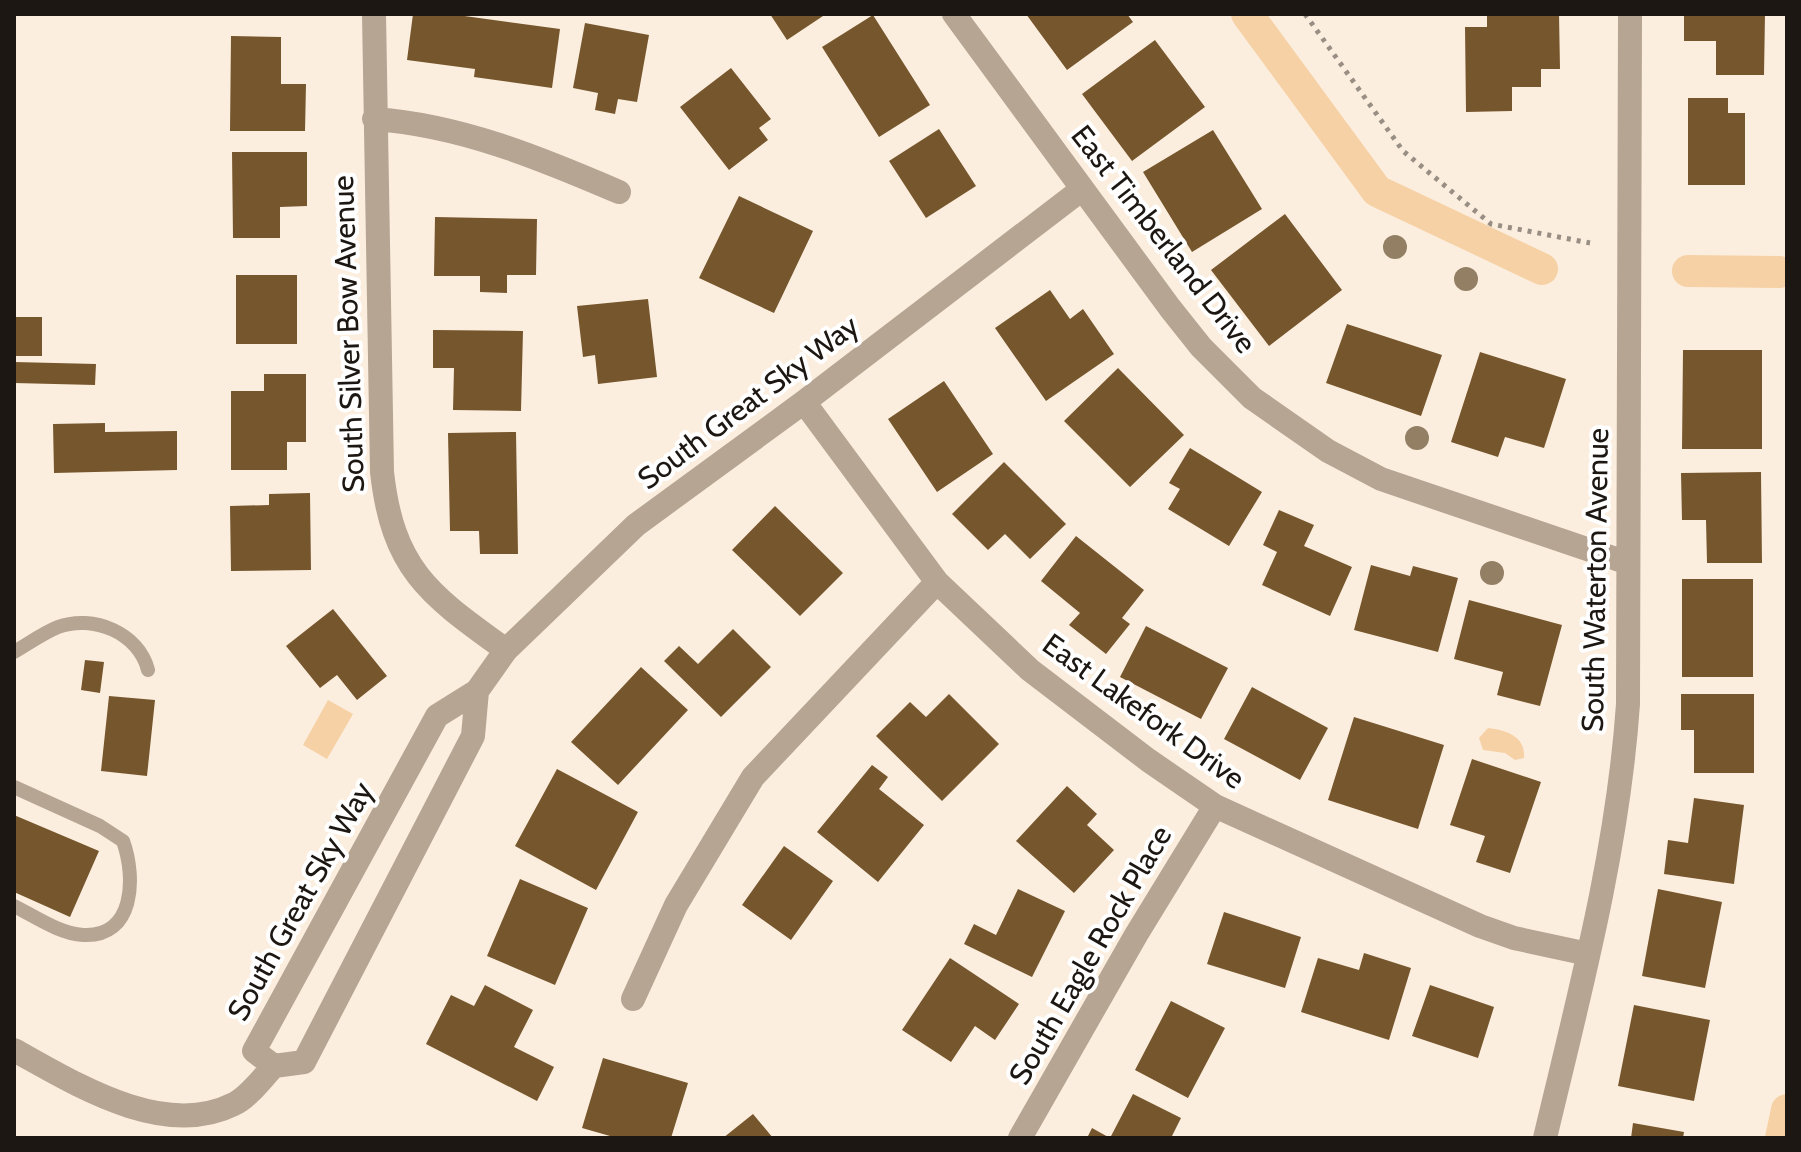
<svg xmlns="http://www.w3.org/2000/svg" width="1801" height="1152" font-family="Cabin,sans-serif">
<style>
.water{fill:#f6d1a5}
.lines{fill:none;stroke-linecap:round;stroke-linejoin:round}
.canal{stroke:#f6d1a5;stroke-width:32}
.building{fill:#76562d}
.path{stroke:#988e83;stroke-width:5;stroke-dasharray:4 6;stroke-linecap:butt}
.lane{stroke:#b5a592;stroke-width:14}
.street{stroke:#b5a592;stroke-width:24}
.tree{fill:#927f64}
.labels{text-anchor:middle;dominant-baseline:central;stroke-width:8;stroke-linejoin:round;paint-order:stroke}
.street-label{font-size:30px;fill:#1c1712;stroke:#fff}
</style>
<rect width="100%" height="100%" fill="#fceede"/>
<path class="water" d="M328,700L353,714L327,759L303,745Z
M1488,728C1507,730 1526,737 1524,758L1515,760L1505,753L1483,750L1479,738Z"/>
<g class="lines">
<path class="canal" d="M1247,14L1377,191L1542,269
M1688,271L1779,272
M1781,1138L1787,1110"/>
</g>
<path class="building" d="M413,14H450L560,29L552,88L474,77L475,69L407,60Z
M770,14H826L787,40Z
M1026,14H1127L1133,22L1067,70Z
M1487,14H1559L1560,69H1541V87H1512V111L1466,112L1465,27H1487Z
M1684,14H1765L1764,75H1716V41H1684Z
M873,15L930,105L879,137L822,47Z
M585,23L649,35L637,102L618,99L615,114L595,110L598,93L573,88Z
M231,36L281,37V84H306L305,131H230Z
M1155,40L1205,107L1132,161L1082,94Z
M731,68L771,119L759,128L768,140L729,170L680,107Z
M1688,98H1728V113H1745V185H1688Z
M939,129L976,186L926,218L889,161Z
M1213,130L1262,209L1192,252L1143,172Z
M232,152H307V206L280,207V238H233Z
M739,196L813,231L774,313L699,278Z
M1285,214L1342,290L1269,346L1211,270Z
M435,217L537,219L536,275H507V293L480,292V276H434Z
M236,275H297V344H236Z
M1050,290L1070,319L1083,309L1114,354L1046,401L995,328Z
M648,299L657,377L598,384L595,355L583,357L577,306Z
M14,317H42V356H14Z
M1347,324L1442,355L1421,416L1326,383Z
M433,330L523,331L521,411L453,410L454,368H433Z
M1683,350H1762V449H1682Z
M1480,352L1566,379L1544,448L1505,437L1498,457L1451,442Z
M14,362L96,364L95,385L14,383Z
M1118,368L1184,435L1130,487L1064,421Z
M264,374H306V442H287V470H231V391H264Z
M944,381L993,454L937,492L888,419Z
M105,423V432L177,431V470L54,473L53,424Z
M516,432L518,554H480L479,531H450L448,433Z
M1190,448L1262,492L1229,546L1168,509L1180,489L1169,483Z
M1004,462L1066,524L1030,559L1005,534L988,550L952,514Z
M1761,472L1762,563H1707L1706,520H1682L1681,473Z
M310,493L311,570L231,571L230,506L269,505V494Z
M775,506L843,573L800,616L732,550Z
M1279,510L1314,525L1304,546L1352,567L1330,616L1262,585L1277,552L1263,545Z
M1076,536L1144,590L1122,618L1130,624L1106,654L1069,625L1080,613L1041,581Z
M1371,565L1410,576L1413,566L1458,578L1438,652L1354,630Z
M1682,579H1753V677H1682Z
M1469,600L1562,625L1540,706L1497,695L1503,672L1454,659Z
M333,609L387,676L357,700L337,675L320,688L286,646Z
M1146,626L1228,668L1201,719L1120,677Z
M733,629L771,667L721,717L664,661L679,646L698,664Z
M85,660L104,662L100,693L81,690Z
M641,667L688,710L618,785L571,742Z
M1252,687L1328,728L1300,780L1224,739Z
M949,694L999,744L942,801L876,736L910,702L926,717Z
M1681,694H1754V773H1694V730H1681Z
M109,696L155,700L147,776L101,771Z
M1354,717L1444,745L1418,829L1328,800Z
M1472,759L1541,782L1510,873L1476,862L1485,836L1450,825Z
M872,765L888,777L879,789L924,825L878,882L817,832Z
M557,769L638,812L596,890L515,846Z
M1067,786L1097,814L1087,825L1114,850L1074,893L1016,841Z
M1694,798L1744,805L1734,884L1664,874L1668,840L1688,843Z
M14,815L99,851L70,917L14,892Z
M784,846L833,881L791,940L742,905Z
M520,879L588,908L555,985L487,956Z
M1018,889L1065,911L1032,977L964,944L974,924L996,935Z
M1658,889L1722,902L1705,988L1642,976Z
M1224,912L1301,937L1285,988L1207,964Z
M1364,953L1411,968L1389,1040L1301,1012L1318,958L1359,970Z
M950,958L1019,1004L995,1040L975,1026L951,1062L902,1030Z
M485,985L533,1010L514,1047L554,1067L537,1101L426,1044L451,995L474,1006Z
M1430,985L1494,1007L1478,1058L1412,1036Z
M1171,1001L1225,1028L1188,1098L1135,1070Z
M1634,1005L1710,1020L1694,1101L1618,1086Z
M603,1058L688,1083L671,1138H617L582,1128Z
M1133,1094L1181,1118L1171,1138H1087L1092,1128L1110,1138Z
M753,1114L773,1138H723Z
M1633,1123L1684,1132L1683,1138H1631Z"/>
<g class="lines">
<path class="path" d="M1305,14L1403,151L1491,224L1590,243"/>
<path class="lane" d="M14,652C28,644 43,633 58,627C93,614 139,633 148,670
M14,787L100,826L123,841C136,877 135,938 83,935C60,934 34,916 14,906"/>
<path class="street" d="M374,14L382,472C393,571 430,595 506,650
M954,14L1170,308L1201,347L1252,398L1328,451L1381,479L1628,563
M374,119C460,125 540,158 619,192
M804,402L937,582L1030,670L1148,760L1215,806L1480,926L1514,938L1588,954
M477,691L473,736L304,1062L274,1066L254,1051L437,716L477,691L506,650L636,525L804,402L1081,190
M633,999L676,905L753,777L937,582
M14,1050C74,1083 163,1140 234,1104C249,1097 263,1077 274,1066
M1020,1138L1136,935L1215,806
M1545,1138C1579,995 1618,851 1628,704L1630,14"/>
</g>
<g class="tree">
<circle cx="1395" cy="247" r="12"/>
<circle cx="1466" cy="279" r="12"/>
<circle cx="1417" cy="438" r="12"/>
<circle cx="1492" cy="573" r="12"/>
</g>
<g class="labels">
<g class="street-label">
<text transform="translate(1164 239) rotate(52)">East Timberland Drive</text>
<text transform="translate(348 334) rotate(-92)">South Silver Bow Avenue</text>
<text transform="translate(748 402) rotate(-37)">South Great Sky Way</text>
<text transform="translate(1595 580) rotate(-89)">South Waterton Avenue</text>
<text transform="translate(1144 711) rotate(36)">East Lakefork Drive</text>
<text transform="translate(300 901) rotate(-61)">South Great Sky Way</text>
<text transform="translate(1090 955) rotate(-60)">South Eagle Rock Place</text>
</g>
</g>
<rect width="1801" height="1152" fill="none" stroke="#1c1712" stroke-width="32"/>
</svg>
